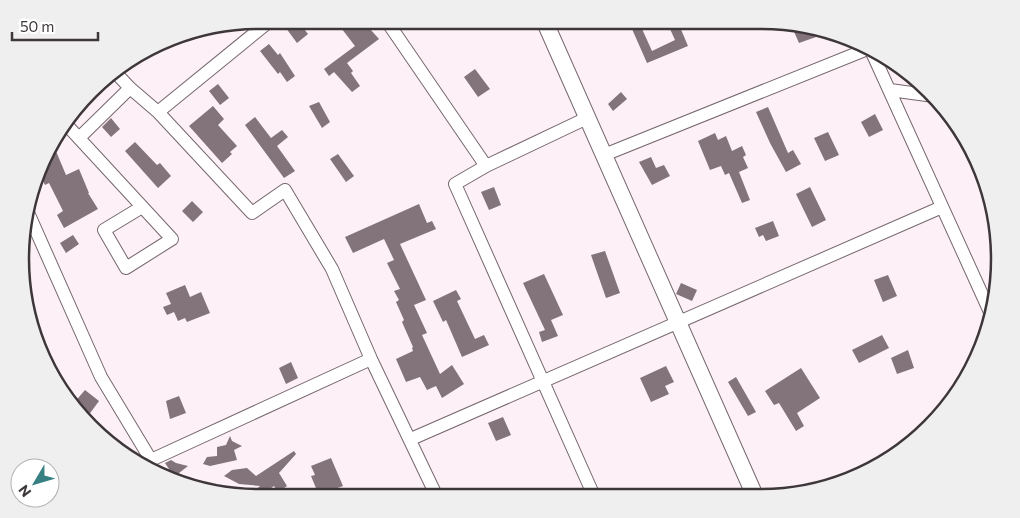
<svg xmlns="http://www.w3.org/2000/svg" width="1020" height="518" font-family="Commissioner,sans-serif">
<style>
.building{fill:#83747b}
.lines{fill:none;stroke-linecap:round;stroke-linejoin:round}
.minor-casing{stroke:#75676d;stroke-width:14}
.tertiary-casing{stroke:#75676d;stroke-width:18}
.minor{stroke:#fff;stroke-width:12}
.tertiary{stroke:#fff;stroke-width:16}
.rim{fill:none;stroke:#3e373a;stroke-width:2.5}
</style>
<rect width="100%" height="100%" fill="#fdf0f6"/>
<path class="building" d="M280,20H297L308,34L297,43Z
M335,20H347L350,24L355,20H362L379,39L347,63L353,71L351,73L360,86L352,92L334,72L329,76L324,69L355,46Z
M628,20H638L652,51L675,40L666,20H677L688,46L647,63Z
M791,25L813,30L816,37L799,43Z
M269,44L278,55L280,53L295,76L287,82L280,72L278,74L260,51Z
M475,69L490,89L478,97L464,77Z
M218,84L229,98L220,105L209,91Z
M621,92L627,99L613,111L608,104Z
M319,102L330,122L322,128L309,106Z
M213,106L224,119L218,125L237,146L230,152L232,154L222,163L189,126Z
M768,107L788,153L793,150L801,164L786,172L770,143L756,112Z
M875,114L883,130L869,137L861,122Z
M255,117L271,138L282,130L288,137L277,146L295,171L284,178L245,125Z
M111,118L120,129L111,137L102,127Z
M828,132L839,155L825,161L814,138Z
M715,133L718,140L726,136L732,151L742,146L746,155L743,157L748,168L739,172L750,200L742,203L729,173L725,175L721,166L710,170L698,141Z
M135,142L157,165L160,163L171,176L158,188L125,151Z
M53,144L66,175L79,169L89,193H88L98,209L64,228L57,215L63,211L49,183L45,185L40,175Z
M338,154L354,176L346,182L330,159Z
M651,157L656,168L664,165L670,176L652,185L639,162Z
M494,187L501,205L489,210L481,192Z
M810,187L826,220L812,227L796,194Z
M192,201L203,212L193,222L182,211Z
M419,204L427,223L432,221L436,229L400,244L426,300L414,305L427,333L422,335L440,374L452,365L464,384L442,398L436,386L427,390L420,377L406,382L396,359L413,351L412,348L413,347L402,322L404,320L396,302L399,300L394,291L400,289L387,263L394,260L384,239L353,253L345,237Z
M773,221L779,236L766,241L763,235L759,237L755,228Z
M73,235L79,244L66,253L60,243Z
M605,251L620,293L606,298L591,255Z
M544,274L563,315L551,320L558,336L542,342L539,332L545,330L523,283Z
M888,275L897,296L883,302L874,280Z
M681,283L697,290L692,301L676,294Z
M185,285L190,297L201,292L210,313L187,322L185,318L178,321L174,312L167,315L163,307L171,304L166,293Z
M456,290L461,299L457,301L475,339L484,335L489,345L462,357L446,320L443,322L433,301Z
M882,335L889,348L859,363L852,350Z
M908,350L914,368L897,374L891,358Z
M291,362L298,378L286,384L279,368Z
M666,366L674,382L665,386L669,394L651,402L640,378Z
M801,368L820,398L797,413L804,426L796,431L779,403L774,405L765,391Z
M736,377L756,412L748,416L728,382Z
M85,390L99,401L88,416L73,404Z
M179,396L186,413L170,419L166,401Z
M503,417L511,435L496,441L488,423Z
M230,436L232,441L242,446L234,450L237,460L210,466L203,464L207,457L217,456V447L226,445Z
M294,451L296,454L279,473L287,486L278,492L274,486L259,497H252L250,495L260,486L239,484L224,476L232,470L247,468L256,476Z
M331,458L343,486L332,490L334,493L324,497L321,492L318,493L311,476L315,475L311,466Z
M171,460L176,463L188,466L174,477H170L167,472L169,469L165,463Z"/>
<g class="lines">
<defs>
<path id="minor" d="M386,20L486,166
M113,70L130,88L158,112L252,213L285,190L332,269L371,359L437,497
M890,90L934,96
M158,112L266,24L263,20
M587,118L486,166L455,184L594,496
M64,122L172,239L126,268L104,230L142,207
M80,137L130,88
M604,155L870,48L990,312
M26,208L101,377L151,460
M411,439L942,207
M147,469L151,460L371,359"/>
<path id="tertiary" d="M544,20L755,496"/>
</defs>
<use href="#minor" class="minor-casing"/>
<use href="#tertiary" class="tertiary-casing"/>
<use href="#minor" class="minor"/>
<use href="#tertiary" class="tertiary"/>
</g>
<path d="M0 0H1020V518H0ZM259 29H761A230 230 0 0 1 991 259V259A230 230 0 0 1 761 489H259A230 230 0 0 1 29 259V259A230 230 0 0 1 259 29Z" fill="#f0efef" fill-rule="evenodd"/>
<path class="rim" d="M259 29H761A230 230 0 0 1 991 259V259A230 230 0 0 1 761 489H259A230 230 0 0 1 29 259V259A230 230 0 0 1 259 29Z"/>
<g transform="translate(35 483) rotate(232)"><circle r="24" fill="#ffffff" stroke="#b2afb0"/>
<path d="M0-4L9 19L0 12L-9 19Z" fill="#367f82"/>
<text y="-8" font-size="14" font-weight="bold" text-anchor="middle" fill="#3e373a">N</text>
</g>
<path d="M12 32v8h86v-8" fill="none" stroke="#3e373a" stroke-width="2.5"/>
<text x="20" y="32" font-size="15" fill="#3e373a" stroke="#ffffff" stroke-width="4" paint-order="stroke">50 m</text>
</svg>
